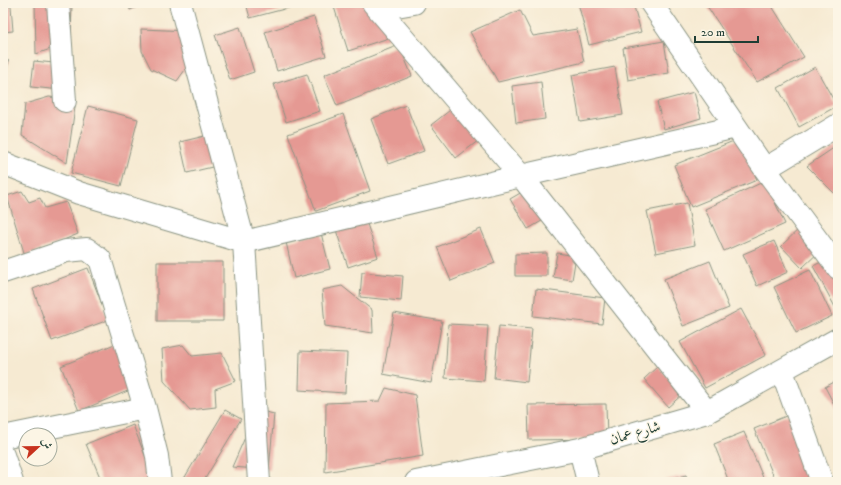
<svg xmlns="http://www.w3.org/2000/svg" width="841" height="485" font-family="'IM FELL DW Pica',Amiri,serif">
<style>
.building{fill:#e59993}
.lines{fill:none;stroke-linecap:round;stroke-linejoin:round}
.minor-casing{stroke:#8a9483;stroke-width:24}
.major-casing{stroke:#8a9483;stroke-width:24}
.minor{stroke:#fff;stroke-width:22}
.major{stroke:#fff;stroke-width:22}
.labels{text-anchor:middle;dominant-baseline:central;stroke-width:3;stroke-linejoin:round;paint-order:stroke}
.street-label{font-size:15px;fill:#1f3d34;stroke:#fcf5e5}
</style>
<rect width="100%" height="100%" fill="#fcf5e5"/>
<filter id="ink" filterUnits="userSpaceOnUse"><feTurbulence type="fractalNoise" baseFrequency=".025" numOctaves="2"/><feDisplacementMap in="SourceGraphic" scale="8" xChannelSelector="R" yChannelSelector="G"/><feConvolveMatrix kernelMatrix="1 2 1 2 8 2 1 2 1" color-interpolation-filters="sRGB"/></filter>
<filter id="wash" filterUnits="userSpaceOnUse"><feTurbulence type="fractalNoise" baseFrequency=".012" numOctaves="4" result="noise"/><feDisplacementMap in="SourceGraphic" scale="16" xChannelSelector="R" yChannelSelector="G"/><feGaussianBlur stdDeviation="0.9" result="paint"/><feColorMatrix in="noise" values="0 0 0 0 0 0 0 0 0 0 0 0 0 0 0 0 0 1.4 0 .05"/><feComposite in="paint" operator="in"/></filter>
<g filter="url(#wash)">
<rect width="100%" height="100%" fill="#f6ead2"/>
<g id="blocks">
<path class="building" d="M35,3H72L71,42L36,54Z
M128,3H147L130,10Z
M246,3H291L292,7L250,18Z
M346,3H381L392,37L348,51L334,7Z
M578,3H633L641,32L589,45Z
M705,3H770L804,57L757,82Z
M11,6L13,31L3,32V7Z
M520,10L533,36L577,29L584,62L498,82L470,32Z
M314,17L326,56L277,71L265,32Z
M240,27L254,72L230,80L215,35Z
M141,29L190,31V63L177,81L151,69L142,51Z
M664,41L669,73L628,80L623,48Z
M399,45L412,76L337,106L324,75Z
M3,59L9,61L3,80Z
M34,61L73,65L71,91L31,87Z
M615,67L623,115L580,122L572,75Z
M815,67L837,106L799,127L778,88Z
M307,74L320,111L286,122L274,84Z
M541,82L545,119L516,123L512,86Z
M694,92L701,118L664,129L657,102Z
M49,97L76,100L67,163L22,135L25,104Z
M406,105L424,151L388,164L371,119Z
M88,106L138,119L121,186L71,173Z
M454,107L479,140L456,158L431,125Z
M343,114L370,191L316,211L288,134Z
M221,132L229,163L187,173L180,142Z
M741,138L757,180L691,207L674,165Z
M838,145V197L807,166Z
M765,181L785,224L724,251L705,209Z
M529,188L547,218L528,229L510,199Z
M22,191L29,202L40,198L45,208L66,202L78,234L25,256L7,196Z
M687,203L695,245L656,253L647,211Z
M366,221L378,257L348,267L336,230Z
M801,227L822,249L802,268L781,246Z
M481,229L495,263L451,281L437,247Z
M321,233L330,269L294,278L286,242Z
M774,241L788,272L757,286L743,254Z
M547,253V276H515V254Z
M557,253L576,256L572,280L553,277Z
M829,258L838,275V306L835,307L813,266Z
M710,261L729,308L683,326L664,279Z
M157,262H223V321H157Z
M88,268L108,320L52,341L33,289Z
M810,270L832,316L796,333L774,287Z
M362,272L403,276L401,301L360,297Z
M342,286L372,310L373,333L325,326L322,290Z
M536,289L605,298L602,324L533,316Z
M741,309L766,355L705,388L680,342Z
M394,313L442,321L431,383L383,374Z
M448,324L488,326L484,381L445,378Z
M499,326L532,329L527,382L494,378Z
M117,343L135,388L79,411L61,366Z
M183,345L192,356L222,353L236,381L215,389L216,407L190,410L164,381L162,349Z
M300,351L347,353L345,393L299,390Z
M658,366L683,394L668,407L644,379Z
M838,380V412L825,387Z
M386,388L415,395L423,456L325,472L326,403L380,401Z
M606,404L607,439L529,440L528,405Z
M225,410L241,419L203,482H182Z
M257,410L274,414L269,470L232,467Z
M791,414L816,476L800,482H776L754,429Z
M133,425L155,481L102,482L86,444Z
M744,432L764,480L758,482H729L714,444Z
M686,475L688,482H660V481Z"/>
</g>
</g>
<g filter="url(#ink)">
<use href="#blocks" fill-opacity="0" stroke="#8a9483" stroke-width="1"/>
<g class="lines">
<defs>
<path id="minor" d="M58,3L65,101
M180,3L244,242L259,482
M373,3L521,176L707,412
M651,3L765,169L838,268
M379,9L414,3
M3,163L79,193L244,242L521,176L736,127
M765,169L838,125
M3,272L66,251L87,249L100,259L145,408L157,456L160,482
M782,371L822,482
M3,437L145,408
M580,449L588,482
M416,482L580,449L707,412L838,339"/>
<path id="major" d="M3,455L12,482"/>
</defs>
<use href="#minor" class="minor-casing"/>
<use href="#major" class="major-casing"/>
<use href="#minor" class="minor"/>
<use href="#major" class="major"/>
</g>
</g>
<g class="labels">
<g class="street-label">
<text transform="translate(635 433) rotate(-16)">شارع عمان</text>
</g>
</g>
<rect width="841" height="485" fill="none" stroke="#fcf5e5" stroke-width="16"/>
<g transform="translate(38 447) rotate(68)"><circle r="19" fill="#fcf5e5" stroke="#a4ab9e"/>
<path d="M0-3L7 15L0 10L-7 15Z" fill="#c8321e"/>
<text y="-6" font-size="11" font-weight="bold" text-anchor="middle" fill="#1f3d34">ش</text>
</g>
<path d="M695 36v6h63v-6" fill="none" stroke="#1f3d34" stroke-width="2"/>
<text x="701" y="36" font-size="12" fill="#1f3d34" stroke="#fcf5e5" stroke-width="3" paint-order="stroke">20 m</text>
</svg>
